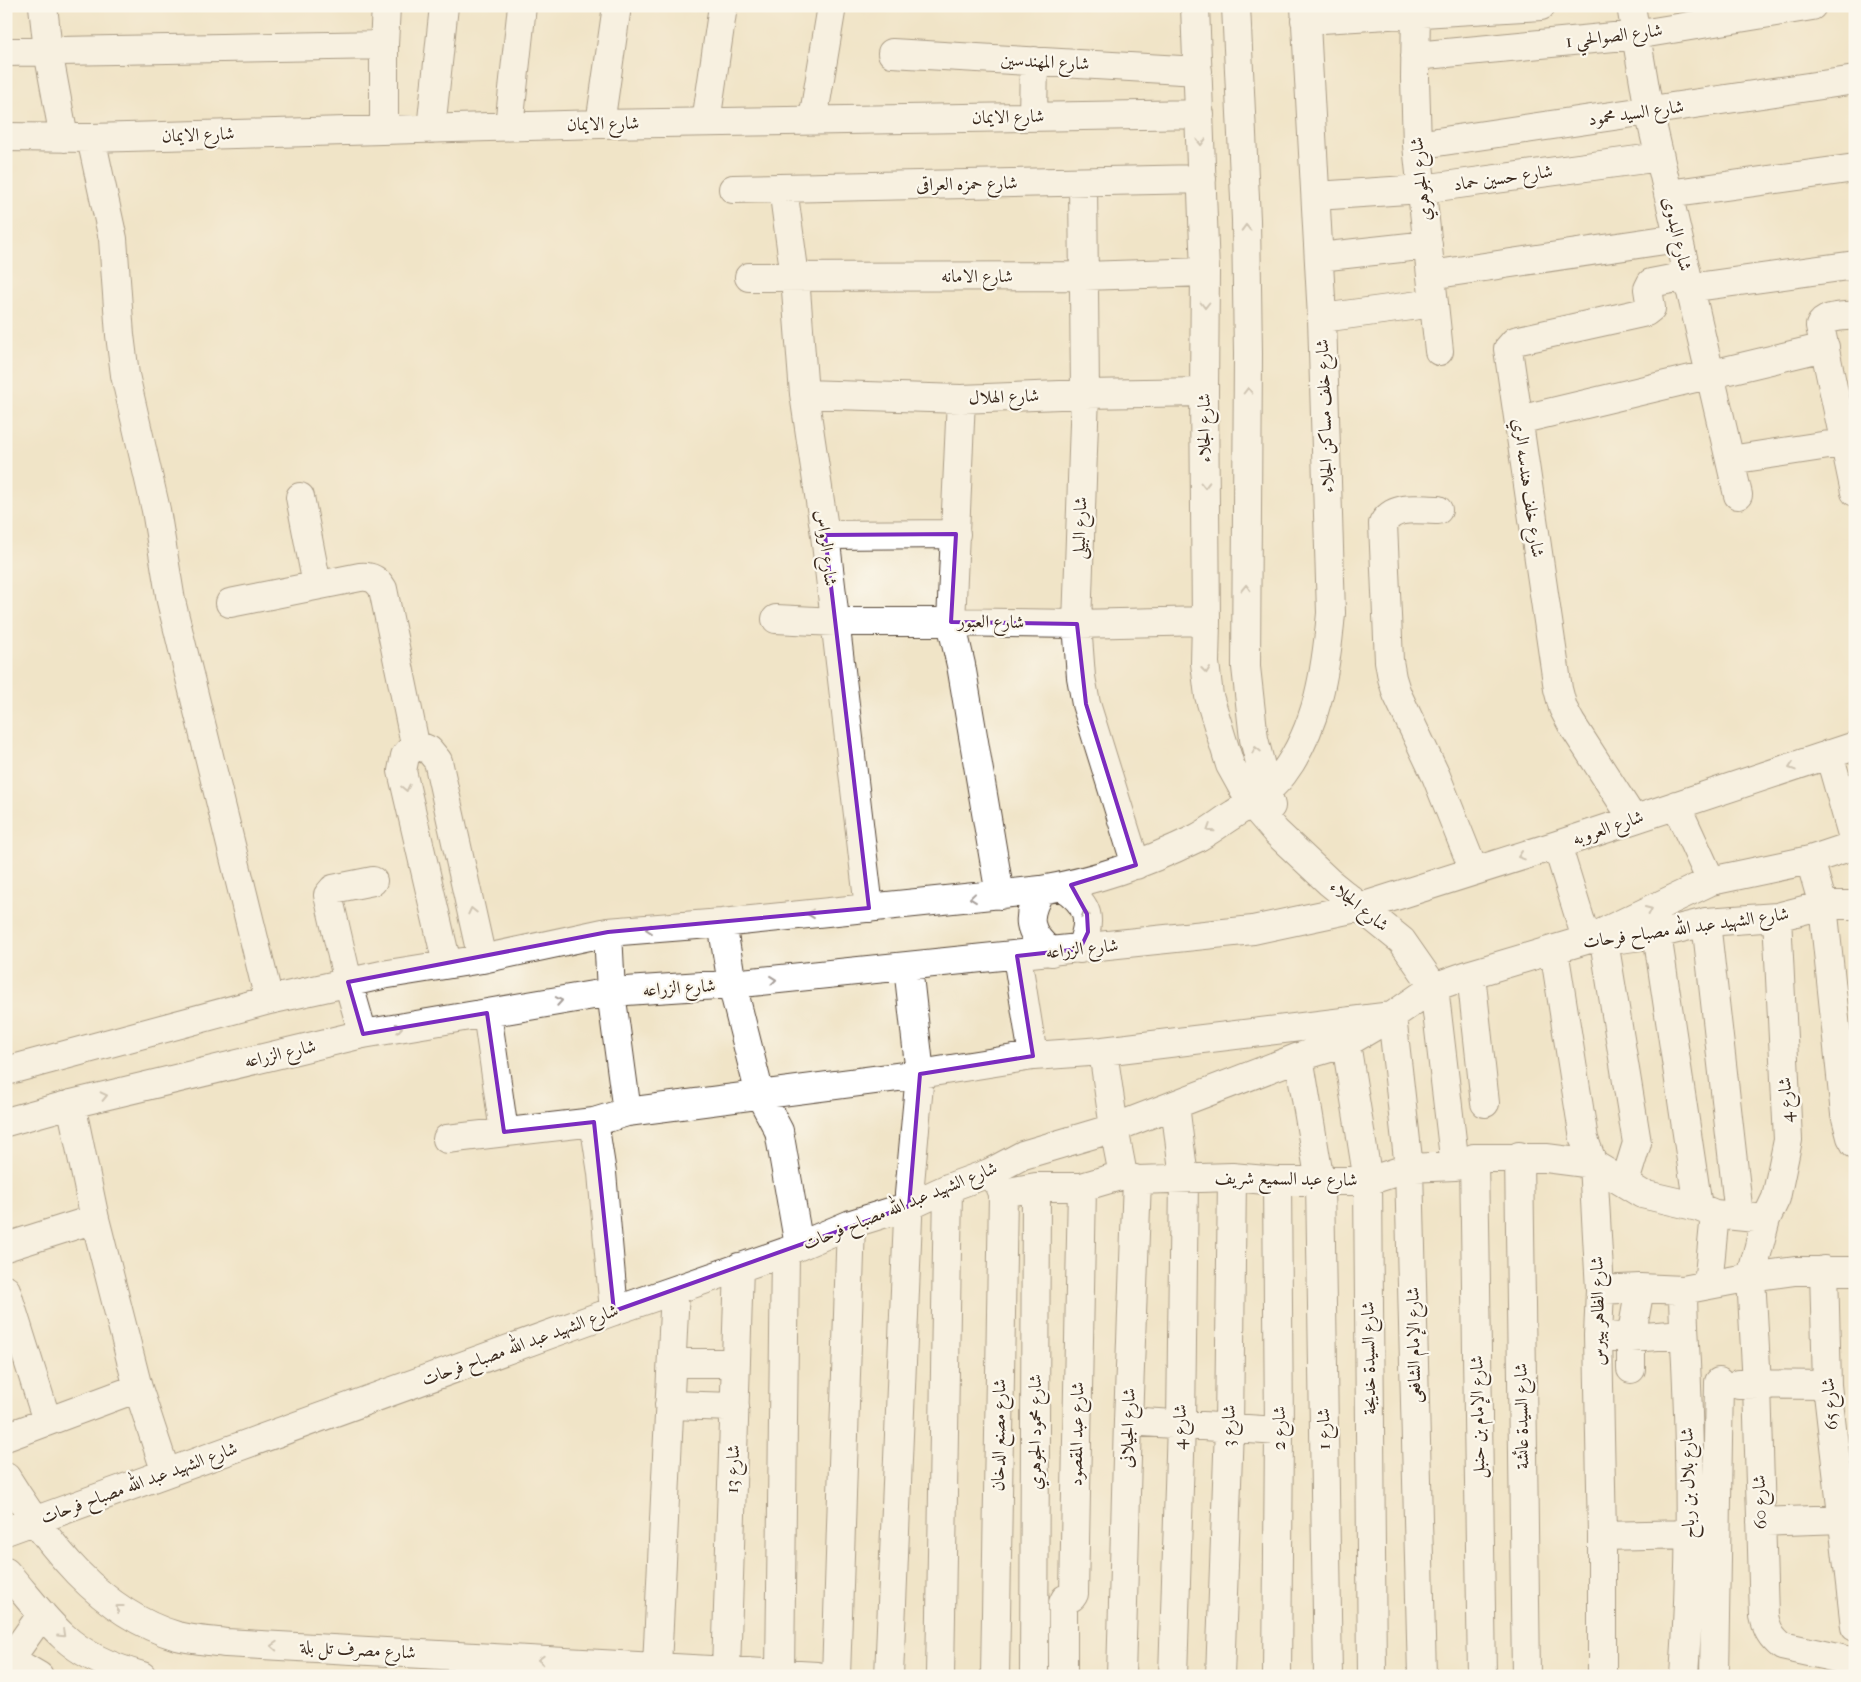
<svg xmlns="http://www.w3.org/2000/svg" width="1861" height="1682" font-family="'IM FELL French Canon',Amiri,serif">
<style>
.lines{fill:none;stroke-linecap:round;stroke-linejoin:round}
.minor-casing{stroke:#564637;stroke-width:30}
.minor{stroke:#fff;stroke-width:28}
.oneway{stroke:#a79f9a}
.marked{fill:none;stroke:#7b2cbf;stroke-width:4;stroke-linejoin:round}
.labels{text-anchor:middle;dominant-baseline:central;stroke-width:4.5;stroke-linejoin:round;paint-order:stroke}
.street-label{font-size:18px;fill:#3b2a1e;stroke:#fbf7ec}
</style>
<rect width="100%" height="100%" fill="#fbf7ec"/>
<filter id="ink" filterUnits="userSpaceOnUse"><feTurbulence type="fractalNoise" baseFrequency=".02" numOctaves="2"/><feDisplacementMap in="SourceGraphic" scale="10" xChannelSelector="R" yChannelSelector="G"/><feConvolveMatrix kernelMatrix="1 2 1 2 8 2 1 2 1" color-interpolation-filters="sRGB"/></filter>
<filter id="wash" filterUnits="userSpaceOnUse"><feTurbulence type="fractalNoise" baseFrequency=".0096" numOctaves="4" result="noise"/><feDisplacementMap in="SourceGraphic" scale="20" xChannelSelector="R" yChannelSelector="G"/><feGaussianBlur stdDeviation="1.12" result="paint"/><feColorMatrix in="noise" values="0 0 0 0 0 0 0 0 0 0 0 0 0 0 0 0 0 1.4 0 .05"/><feComposite in="paint" operator="in"/></filter>
<g filter="url(#wash)">
<rect width="100%" height="100%" fill="#f0e4c7"/>
</g>
<g filter="url(#ink)">
<g class="lines">
<defs>
<path id="minor" d="M43,6L48,51L64,138
M1195,6L1205,272L1204,392L1206,621L1205,663L1209,696L1230,765L1251,803L1276,832L1329,882L1402,941L1434,987L1455,1166
M1236,6L1246,220L1248,354L1246,667L1254,739L1271,806
M1416,6L1415,78L1417,145L1439,351
M1631,6L1649,111L1738,495
M1305,20L1541,6
M6,52L384,45
M892,53L1198,71
M1415,56L1635,35L1812,6
M1033,117L1034,61
M813,120L832,6
M706,122L723,6
M600,124L617,6
M509,126L522,6
M431,129L444,6
M384,130V45L386,6
M6,137L91,138L600,124L1200,114
M91,138L113,239L120,335L125,375L156,510L171,601L269,1000
M1417,145L1855,80
M1083,182L1085,394L1077,624L1081,677L1086,704L1136,865
M783,188L795,277L804,394L825,535L869,908
M733,189L1202,179
M1668,194L1855,168
M1316,196L1422,189L1660,157
M1319,257L1428,245
M1431,275L1678,238
M749,277L1084,276L1205,272
M1689,288L1855,265
M1855,315C1844,317 1824,315 1820,326L1855,492
M1322,318L1434,303
M804,394L961,399L1085,394L1204,392
M961,399L951,622L961,665L1000,895
M1519,420L1825,347
M1730,460L1855,441
M300,497L317,585
M1438,510C1419,510 1393,504 1383,524L1389,661L1392,678L1397,694L1436,776L1474,871
M825,535L956,534
M230,603L360,577C371,576 377,579 383,589L415,744
M776,619L835,622H951L1077,624L1206,621
M415,744L429,750L438,761L482,959
M415,744L405,756L402,771L447,964
M1829,754L1855,845
M1676,805L1711,881
M1633,819L1571,723L1563,708L1558,689L1508,349L1515,341L1646,312L1651,308L1648,289L1651,283L1687,276
M1557,845L1584,932L1589,939L1711,881L1810,860L1855,845
M1810,860L1823,905L1845,1114L1851,1137L1855,1144
M1063,887C1089,905 1093,919 1080,949
M1041,890C1025,917 1027,932 1051,952
M1777,917L1788,1140L1776,1198L1766,1219L1751,1277L1757,1385L1764,1616C1767,1630 1771,1637 1782,1646L1855,1662
M1706,922L1739,1215
M722,923L732,984L760,1095L779,1131L799,1246
M608,932L611,992L627,1112
M1657,934L1698,1207
M1604,941L1637,1143L1625,1182
M1554,950L1584,1139L1593,1164L1600,1290L1598,1335L1602,1536V1676
M1017,956L1033,1056
M1471,974L1485,1103
M487,1013L504,1132
M363,1034L348,982L328,895L333,889L373,881
M1346,1043L1368,1181L1372,1676
M1103,1051L1114,1128L1123,1175
M1299,1057L1320,1182L1328,1676
M6,1071L269,1000L382,975L482,959L608,932L722,923L1041,890C1095,881 1146,863 1195,839C1209,832 1221,822 1234,814C1251,803 1270,791 1283,774C1318,727 1326,669 1331,613L1322,318L1305,6
M71,1104L95,1219L138,1388L166,1473
M6,1122L71,1104L363,1034L611,992L732,984L1253,930L1361,907L1557,845L1855,746
M594,1122L602,1173L614,1311
M447,1139L594,1122L627,1112L920,1074L1033,1056L1103,1051L1392,1016L1409,1168L1422,1676
M1519,1156L1526,1676
M1474,1158L1482,1676
M989,1173L999,1184L1003,1193L1036,1187H1082L1123,1175L1137,1180L1232,1177L1277,1181H1368L1409,1168L1455,1166L1474,1158H1546L1593,1164L1642,1194L1698,1207L1715,1214L1766,1219
M1277,1181L1279,1431L1277,1676
M6,1247L95,1219
M1824,1270L1827,1385L1855,1627
M1708,1285L1715,1214
M6,1290L47,1421
M1600,1290L1640,1288L1683,1290L1751,1277L1795,1271H1855
M1683,1290C1683,1322 1686,1354 1687,1386C1691,1482 1691,1580 1684,1676
M1598,1335L1631,1338L1684,1334
M672,1363H736
M1631,1369V1338L1640,1288
M1739,1384L1827,1385
M669,1405L735,1407
M1128,1421L1279,1431
M6,1437L138,1388
M6,1477C47,1543 99,1613 177,1636C192,1640 210,1641 226,1643L817,1676
M1761,1522L1842,1519
M6,1531L614,1311L785,1252L851,1224L909,1206L948,1188L989,1173L1023,1155L1114,1128L1299,1057L1346,1043L1392,1016L1434,987L1471,974L1589,939L1604,941L1657,934L1706,922L1777,917L1823,905H1855
M1602,1536L1690,1534
M6,1572C25,1593 42,1617 63,1636C84,1656 114,1668 142,1676
M10,1659L39,1676
M6,1665L42,1614
M657,1666L675,1290
M726,1670L739,1267
M780,1673L785,1252
M836,1676L851,1224
M889,1676L909,1194L920,1074L908,967
M940,1676L948,1188
M995,1676L1003,1193
M1034,1676L1036,1187
M1063,1676V1603L1065,1599L1072,1597L1074,1594L1082,1187
M1121,1676L1128,1421L1137,1180
M1173,1676L1181,1424L1184,1178L1175,1105
M1220,1676L1229,1428L1232,1177
M1714,1676L1719,1382"/>
</defs>
<use href="#minor" class="minor-casing"/>
<use href="#minor" class="minor"/>
</g>
<defs><path id="oneway-chevron" d="M-2-3.5L2.5 0L-2 3.5" fill="none" stroke-width="1.6" stroke-linecap="round" stroke-linejoin="round" transform="scale(1.25)"/></defs>
<g class="oneway">
<use href="#oneway-chevron" transform="translate(1201 142) rotate(88)"/>
<use href="#oneway-chevron" transform="translate(1246 228) rotate(-91)"/>
<use href="#oneway-chevron" transform="translate(1205 305) rotate(90)"/>
<use href="#oneway-chevron" transform="translate(1248 391) rotate(-90)"/>
<use href="#oneway-chevron" transform="translate(1205 485) rotate(89)"/>
<use href="#oneway-chevron" transform="translate(1246 588) rotate(-89)"/>
<use href="#oneway-chevron" transform="translate(1206 670) rotate(83)"/>
<use href="#oneway-chevron" transform="translate(1256 750) rotate(-103)"/>
<use href="#oneway-chevron" transform="translate(1792 767) rotate(162)"/>
<use href="#oneway-chevron" transform="translate(406 788) rotate(77)"/>
<use href="#oneway-chevron" transform="translate(1210 829) rotate(147)"/>
<use href="#oneway-chevron" transform="translate(1521 856) rotate(162)"/>
<use href="#oneway-chevron" transform="translate(973 898) rotate(174)"/>
<use href="#oneway-chevron" transform="translate(1649 910) rotate(-25)"/>
<use href="#oneway-chevron" transform="translate(472 911) rotate(-103)"/>
<use href="#oneway-chevron" transform="translate(811 914) rotate(174)"/>
<use href="#oneway-chevron" transform="translate(1085 914) rotate(-106)"/>
<use href="#oneway-chevron" transform="translate(649 929) rotate(175)"/>
<use href="#oneway-chevron" transform="translate(773 980) rotate(-6)"/>
<use href="#oneway-chevron" transform="translate(559 1001) rotate(-10)"/>
<use href="#oneway-chevron" transform="translate(399 1028) rotate(-10)"/>
<use href="#oneway-chevron" transform="translate(104 1096) rotate(-13)"/>
<use href="#oneway-chevron" transform="translate(119 1608) rotate(-143)"/>
<use href="#oneway-chevron" transform="translate(62 1634) rotate(43)"/>
<use href="#oneway-chevron" transform="translate(274 1646) rotate(-177)"/>
<use href="#oneway-chevron" transform="translate(541 1660) rotate(-177)"/>
</g>
</g>
<path d="M0 0H1861V1682H0ZM956,534L951,622L1077,624L1086,704L1136,865L1071,885L1087,914L1088,932L1080,949L1017,956L1033,1056L920,1074L909,1206L614,1311L594,1122L504,1132L487,1013L363,1034L348,982L608,932L869,908L825,535Z" fill="#f0e4c7" fill-opacity=".55" fill-rule="evenodd"/>
<path class="marked" d="M956,534L951,622L1077,624L1086,704L1136,865L1071,885L1087,914L1088,932L1080,949L1017,956L1033,1056L920,1074L909,1206L614,1311L594,1122L504,1132L487,1013L363,1034L348,982L608,932L869,908L825,535Z"/>
<g class="labels">
<g class="street-label">
<text transform="translate(1614 36) rotate(-7)">شارع الصوالحي 1</text>
<text transform="translate(1045 62) rotate(3)">شارع المهندسين</text>
<text transform="translate(1636 113) rotate(-8)">شارع السيد محمود</text>
<text transform="translate(1008 117) rotate(-1)">شارع الايمان</text>
<text transform="translate(603 124) rotate(-1)">شارع الايمان</text>
<text transform="translate(198 135) rotate(-2)">شارع الايمان</text>
<text transform="translate(1503 178) rotate(-8)">شارع حسين حماد</text>
<text transform="translate(1421 179) rotate(-96)">شارع الجوهري</text>
<text transform="translate(967 184) rotate(-1)">شارع حمزه العراقى</text>
<text transform="translate(1677 234) rotate(77)">شارع البدوى</text>
<text x="977" y="276">شارع الامانه</text>
<text transform="translate(1004 397) rotate(-2)">شارع الهلال</text>
<text transform="translate(1325 416) rotate(-92)">شارع خلف مساكن الجلاء</text>
<text transform="translate(1204 428) rotate(-90)">شارع الجلاء</text>
<text transform="translate(1528 488) rotate(82)">شارع خلف هندسه الري</text>
<text transform="translate(1080 528) rotate(-88)">شارع البيلى</text>
<text transform="translate(826 548) rotate(83)">شارع الرواس</text>
<text transform="translate(991 622) rotate(1)">شارع العبور</text>
<text transform="translate(1608 828) rotate(-19)">شارع العروبه</text>
<text transform="translate(1359 906) rotate(39)">شارع الجلاء</text>
<text transform="translate(1686 928) rotate(-8)">شارع الشهيد عبد الله مصباح فرحات</text>
<text transform="translate(1082 949) rotate(-6)">شارع الزراعه</text>
<text transform="translate(679 988) rotate(-4)">شارع الزراعه</text>
<text transform="translate(280 1054) rotate(-13)">شارع الزراعه</text>
<text transform="translate(1786 1100) rotate(-93)">شارع 4</text>
<text transform="translate(1286 1179) rotate(1)">شارع عبد السميع شريف</text>
<text transform="translate(900 1206) rotate(-22)">شارع الشهيد عبد الله مصباح فرحات</text>
<text transform="translate(1598 1311) rotate(-91)">شارع الظاهر بيبرس</text>
<text transform="translate(520 1345) rotate(-20)">شارع الشهيد عبد الله مصباح فرحات</text>
<text transform="translate(1414 1345) rotate(-91)">شارع الإمام الشافعى</text>
<text transform="translate(1369 1358) rotate(-91)">شارع السيدة خديجة</text>
<text transform="translate(1830 1404) rotate(-95)">شارع 65</text>
<text transform="translate(1522 1416) rotate(-91)">شارع السيدة عائشة</text>
<text transform="translate(1478 1417) rotate(-91)">شارع الإمام بن حنبل</text>
<text transform="translate(1229 1426) rotate(-89)">شارع 3</text>
<text transform="translate(1180 1427) rotate(-89)">شارع 4</text>
<text transform="translate(1128 1428) rotate(-88)">شارع الجيلانى</text>
<text transform="translate(1279 1428) rotate(-90)">شارع 2</text>
<text transform="translate(1324 1429) rotate(-91)">شارع 1</text>
<text transform="translate(1035 1432) rotate(-90)">شارع محمود الجوهري</text>
<text transform="translate(1077 1434) rotate(-89)">شارع عبد المقصود</text>
<text transform="translate(999 1435) rotate(-89)">شارع مصنع الدخان</text>
<text transform="translate(733 1469) rotate(-88)">شارع 13</text>
<text transform="translate(139 1483) rotate(-20)">شارع الشهيد عبد الله مصباح فرحات</text>
<text transform="translate(1688 1483) rotate(-91)">شارع بلال بن رباح</text>
<text transform="translate(1760 1502) rotate(-92)">شارع 60</text>
<text transform="translate(358 1650) rotate(3)">شارع مصرف تل بلة</text>
</g>
</g>
<rect width="1861" height="1682" fill="none" stroke="#fbf7ec" stroke-width="25"/>
</svg>
